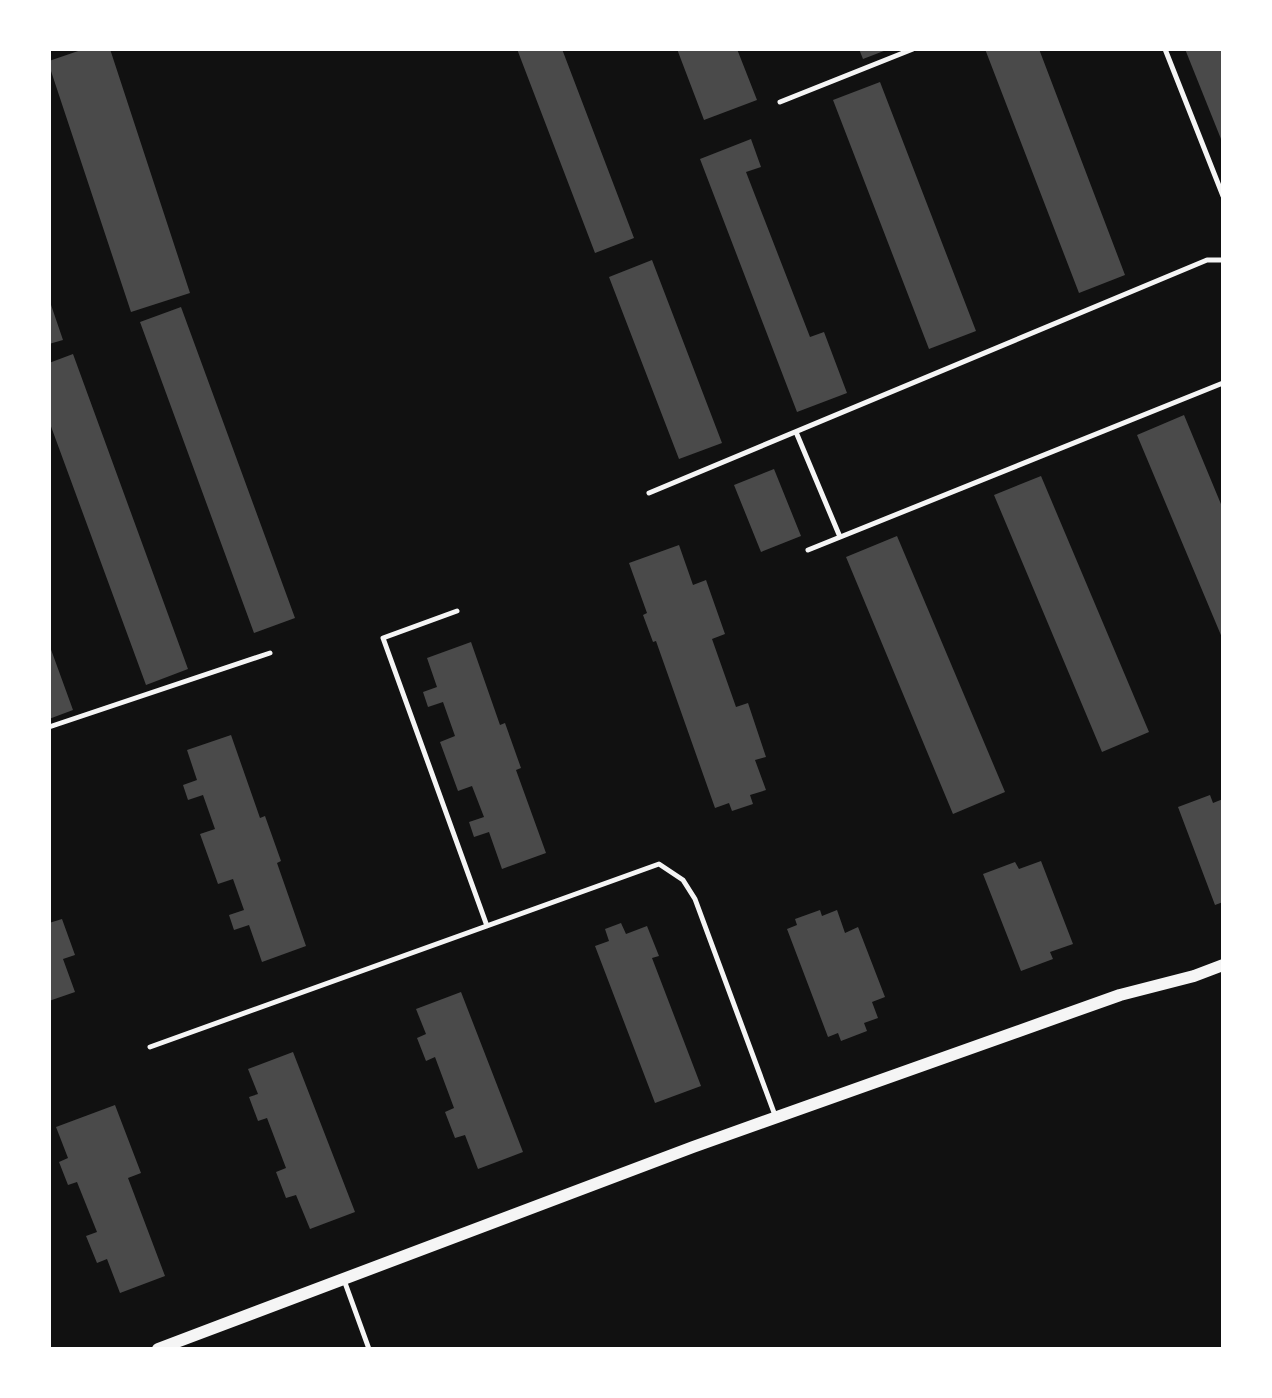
<svg xmlns="http://www.w3.org/2000/svg" width="1272" height="1398" font-family="Cabin,sans-serif">
<style>
.building{fill:#4a4a4a}
.lines{fill:none;stroke-linecap:round;stroke-linejoin:round}
.service{stroke:#f5f5f5;stroke-width:5}
.tertiary{stroke:#f5f5f5;stroke-width:12}
</style>
<rect width="100%" height="100%" fill="#111"/>
<path class="building" d="M84,49H110L190,293L131,312L49,65V61Z
M517,49H562L634,238L595,253Z
M677,49H737L757,100L704,120Z
M859,49H889L863,59Z
M985,49H1039L1125,275L1079,293Z
M1185,49H1223V144Z
M880,82L976,331L929,349L833,100Z
M751,139L761,167L746,172L810,337L824,332L847,393L797,412L700,159Z
M652,260L722,443L679,459L609,277Z
M49,299L63,340L49,344Z
M181,307L295,618L254,633L140,322Z
M73,354L188,669L146,685L49,421V363Z
M1184,415L1223,509V640L1137,435Z
M774,469L801,536L761,552L734,485Z
M1041,476L1149,732L1102,752L994,495Z
M897,536L1005,792L953,814L846,557Z
M679,545L693,585L706,580L725,634L712,639L736,707L748,703L766,757L755,760L766,790L750,795L753,804L732,811L729,803L715,808L656,641L653,642L643,615L647,613L629,563Z
M471,642L500,725L505,723L521,768L516,770L546,853L502,869L489,832L474,837L469,822L484,817L472,786L458,791L440,742L455,736L443,702L428,707L423,692L437,687L427,658Z
M49,644L73,710L49,719Z
M231,735L260,818L265,816L281,861L277,863L306,946L262,962L249,925L234,930L229,915L244,910L233,879L218,884L200,834L215,829L203,795L188,800L183,785L197,780L187,750Z
M1210,795L1213,803L1223,799V902L1215,905L1178,807Z
M1041,861L1073,944L1050,952L1053,959L1021,971L983,874L1015,862L1019,869Z
M820,910L822,916L837,910L845,933L858,927L885,997L872,1002L878,1018L864,1023L867,1031L841,1041L838,1033L828,1037L787,929L797,925L795,919Z
M62,919L75,955L63,959L75,992L49,1001V923Z
M621,923L626,934L647,926L659,956L652,958L701,1086L655,1103L595,946L609,941L605,929Z
M461,992L523,1152L478,1169L465,1135L455,1138L445,1112L454,1108L435,1057L426,1061L417,1038L426,1034L416,1009Z
M293,1052L355,1212L310,1229L296,1195L286,1198L276,1172L286,1168L267,1118L258,1121L249,1097L258,1094L248,1069Z
M115,1105L141,1173L128,1178L165,1276L120,1293L107,1259L97,1263L86,1236L97,1232L77,1182L68,1185L59,1162L68,1158L56,1127Z"/>
<g class="lines">
<path class="service" d="M1165,49L1223,196
M780,102L913,49
M796,432L840,537
M649,493L1207,260H1223
M808,550L1223,383
M457,611L383,638L487,926
M49,727L270,653
M150,1047L659,864L683,880L695,899L776,1118
M344,1280L369,1349"/>
<path class="tertiary" d="M158,1349L693,1147L1120,995L1194,976L1223,965"/>
</g>
<rect width="1272" height="1398" fill="none" stroke="#ffffff" stroke-width="102"/>
</svg>
